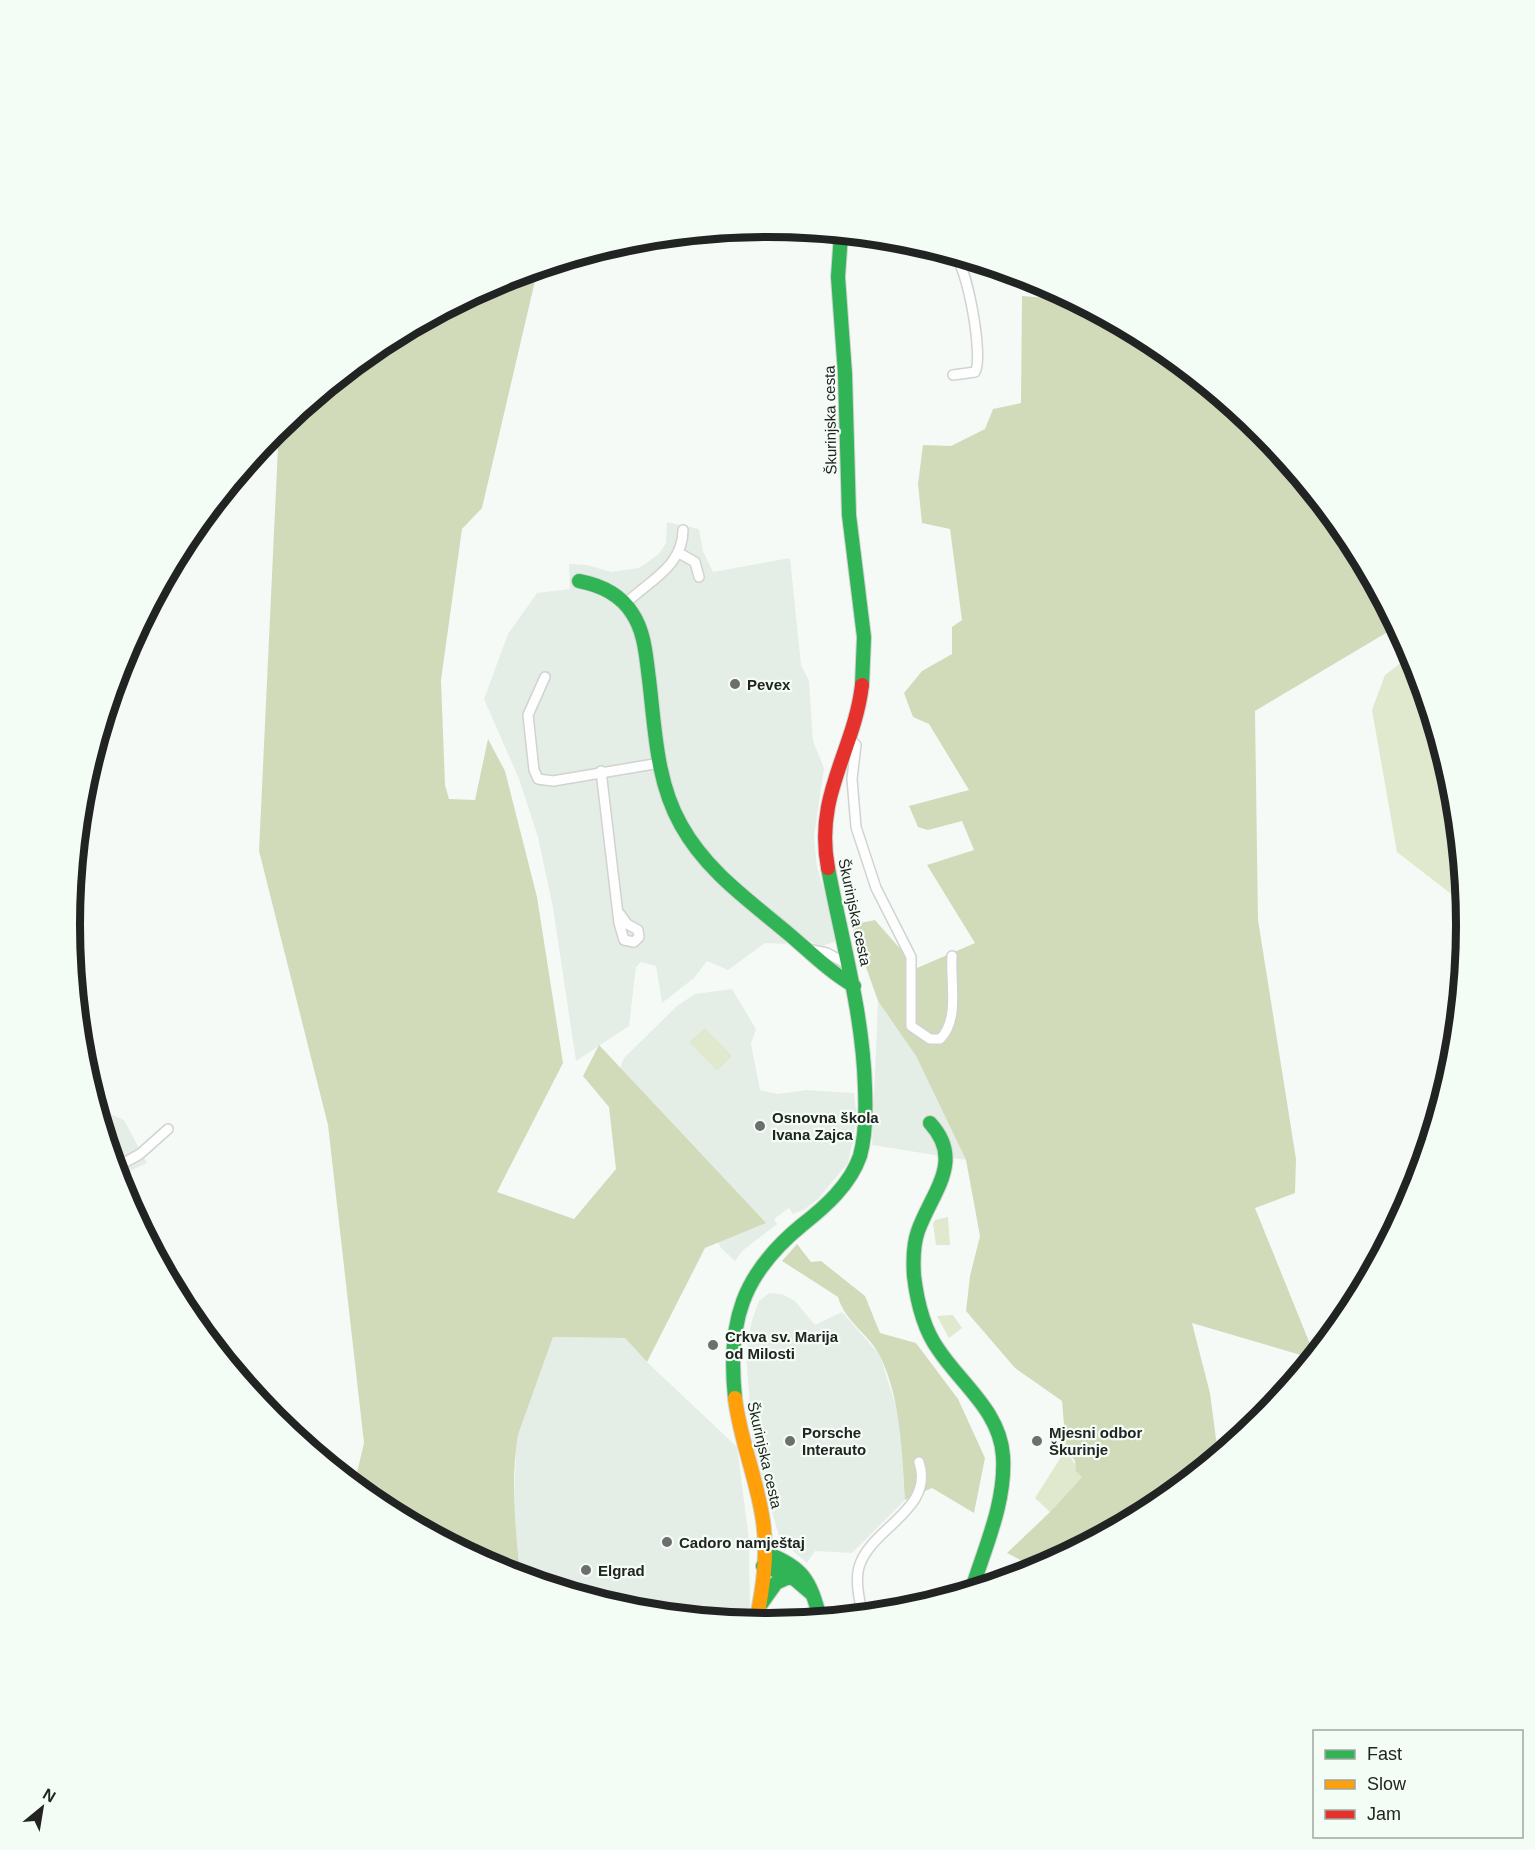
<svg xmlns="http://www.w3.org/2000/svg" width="1535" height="1850" font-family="Helvetica,sans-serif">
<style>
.built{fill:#e4eee7}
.green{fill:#e0e8cd}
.forest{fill:#d1dbba}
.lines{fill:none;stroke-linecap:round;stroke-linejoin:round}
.street-casing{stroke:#d0d3d0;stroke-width:12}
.fast-casing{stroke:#d0d3d0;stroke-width:16}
.slow-casing{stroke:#d0d3d0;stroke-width:16}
.jam-casing{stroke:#d0d3d0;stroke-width:16}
.street{stroke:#fefefe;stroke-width:9}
.fast{stroke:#30b455;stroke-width:14}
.slow{stroke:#ff9f0a;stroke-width:14}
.jam{stroke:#e5322d;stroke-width:14}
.poi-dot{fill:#6c6f6d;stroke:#f4fcf6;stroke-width:2}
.labels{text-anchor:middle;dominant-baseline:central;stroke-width:4.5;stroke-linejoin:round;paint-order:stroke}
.street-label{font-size:15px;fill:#212422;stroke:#f4fcf6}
.poi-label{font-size:15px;font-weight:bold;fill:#212422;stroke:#f4fcf6;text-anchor:start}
.rim{fill:none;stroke:#212422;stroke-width:8}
</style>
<rect width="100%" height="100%" fill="#f6faf7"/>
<path class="built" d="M667,522L699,529L703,551L713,572L790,558L801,665L809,681L813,741L824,768L814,837L817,867L838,937L836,941L820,947L797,933L785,944L765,943L728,970L707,961L694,978L662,1003L656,966L641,962L636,967L629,1026L576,1061L553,908L538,837L519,779L484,699L508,634L537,593L570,589L569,564L587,565L611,572L639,568L659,554L666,543Z
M732,989L756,1029L751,1044L760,1090L778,1094L807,1090L854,1093L857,1119L848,1163L818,1199L805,1209L793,1214L789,1208L774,1219L777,1224L742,1251L735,1261L720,1247L716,1234L618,1073L624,1058L677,1006L695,994Z
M878,1001L916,1056L966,1160L872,1145Z
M97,1108L124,1120L147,1163L117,1177Z
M769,1293L782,1294L795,1301L815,1325L842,1312L880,1355L900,1420L905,1500L852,1553L815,1551L807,1563L780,1540L753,1445L746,1354L752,1320L759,1301Z
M553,1337L625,1338L647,1362L737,1447L749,1539L750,1622L631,1610L520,1576L514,1506L516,1448L518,1435Z"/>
<path class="green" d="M1411,655L1453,789L1464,904L1397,852L1372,710L1385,675Z
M705,1028L732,1056L717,1071L689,1042Z
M948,1217L950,1245H936L933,1224L935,1220Z
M953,1315L962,1328L949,1338L937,1316Z
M1066,1449L1082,1477L1050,1512L1035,1498Z"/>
<path class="forest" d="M538,268L482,508L462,529L441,680L445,785L449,799L475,800L488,739L505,771L537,897L563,1063L497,1192L574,1219L616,1169L609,1107L583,1076L599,1045L766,1223L705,1248L647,1362L625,1338L553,1337L518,1435C510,1482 516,1529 520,1576L500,1570L379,1506L354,1485L364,1443L328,1125L259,851L279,426L380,344L501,280Z
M1046,286L1156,344L1262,431L1348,537L1396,627L1255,711L1258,920L1296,1159L1295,1193L1255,1208L1314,1354L1311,1358L1192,1323L1210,1393L1218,1454L1155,1506L1033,1571L1032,1566L1007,1553L1050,1512L1082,1477L1076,1471L1075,1461L1066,1449L1062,1401L1015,1368L966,1311L970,1276L980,1236L966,1160L916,1056L878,1001L851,925L875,920L917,968L975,943L927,865L974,850L962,821L928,830L918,827L909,806L969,790L929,724L913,717L904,693L922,671L952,654V627L962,620L950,529L922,523L918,484L923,445L951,446L985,429L993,409L1021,403L1022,296L1047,298Z
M797,1244L811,1262L821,1261L865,1296L880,1333L916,1343L958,1399L985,1458L974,1513L932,1488L905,1500C902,1453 901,1399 880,1356C869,1334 845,1322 838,1297L782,1261Z"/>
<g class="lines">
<defs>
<path id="street" d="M876,237H877
M953,375L975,372C984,358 967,264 954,255
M679,553L695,562L699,577
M625,604C649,581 683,566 683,530
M545,677L528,715L534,770L538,779L553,781L660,763
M848,738L856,745L852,779L856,827L876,888L911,957V1026L930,1039H940C960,1020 950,981 952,956
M601,771L619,923L624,940L634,942L639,937L638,930L627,924L620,914
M807,949L827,953L849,965
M115,1168L140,1154L168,1129
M863,1614C859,1600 855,1582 859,1567C870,1528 935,1510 919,1462"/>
<path id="fast" d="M841,234L838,277L845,374L849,515L864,637L862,685
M579,581C600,585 620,594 632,613C645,632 646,657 649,679C655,728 656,781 681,825C707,872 750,901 790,935C811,953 830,972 854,986
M930,1123C965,1161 932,1192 918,1231C913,1245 913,1261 914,1276C917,1301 923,1328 938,1349C961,1384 1000,1411 1003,1456C1006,1502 985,1547 972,1589
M735,1398C727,1322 742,1274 802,1225C825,1207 850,1185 860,1156C866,1135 866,1111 865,1088C863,1013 842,942 828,868
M766,1553C803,1567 810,1580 820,1618
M763,1566L791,1576L812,1594
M761,1604L776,1583L791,1576"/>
<path id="slow" d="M735,1398C740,1440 757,1479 763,1521C768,1555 763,1588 756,1622"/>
<path id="jam" d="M828,868C814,795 854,752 862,685"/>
</defs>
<use href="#street" class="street-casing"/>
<use href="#fast" class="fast-casing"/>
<use href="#slow" class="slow-casing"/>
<use href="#jam" class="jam-casing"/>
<use href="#street" class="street"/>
<use href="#fast" class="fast"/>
<use href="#slow" class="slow"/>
<use href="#jam" class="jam"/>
</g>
<g class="poi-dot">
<circle cx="735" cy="684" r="6"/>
<circle cx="760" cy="1126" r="6"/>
<circle cx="713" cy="1345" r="6"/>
<circle cx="790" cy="1441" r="6"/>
<circle cx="1037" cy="1441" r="6"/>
<circle cx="667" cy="1542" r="6"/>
<circle cx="586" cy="1570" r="6"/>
</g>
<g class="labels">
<g class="street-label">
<text transform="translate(830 420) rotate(-91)">Škurinjska cesta</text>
<text transform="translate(855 912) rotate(78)">Škurinjska cesta</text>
<text transform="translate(765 1455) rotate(77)">Škurinjska cesta</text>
</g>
<g class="poi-label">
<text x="747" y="684">Pevex</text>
<text x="772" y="1117">Osnovna škola<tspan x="772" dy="17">Ivana Zajca</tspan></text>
<text x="725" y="1336">Crkva sv. Marija<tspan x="725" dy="17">od Milosti</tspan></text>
<text x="802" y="1432">Porsche<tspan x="802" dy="17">Interauto</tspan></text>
<text x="1049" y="1432">Mjesni odbor<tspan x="1049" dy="17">Škurinje</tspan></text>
<text x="679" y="1542">Cadoro namještaj</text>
<text x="598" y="1570">Elgrad</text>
</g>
</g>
<path d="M0 0H1535V1850H0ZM80 925a688 688 0 1 1 1376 0a688 688 0 1 1-1376 0Z" fill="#f4fcf6" fill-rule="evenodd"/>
<path class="rim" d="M80 925a688 688 0 1 1 1376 0a688 688 0 1 1-1376 0Z"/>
<rect x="1313" y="1730" width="210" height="108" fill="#f4fcf6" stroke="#a0a6a1" stroke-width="1.5"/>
<rect x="1325" y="1750" width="30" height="9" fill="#30b455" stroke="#a0a6a1" stroke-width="1.5"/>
<text x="1367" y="1760" font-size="18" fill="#212422">Fast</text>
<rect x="1325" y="1780" width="30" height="9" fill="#ff9f0a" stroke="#a0a6a1" stroke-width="1.5"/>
<text x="1367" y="1790" font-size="18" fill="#212422">Slow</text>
<rect x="1325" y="1810" width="30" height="9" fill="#e5322d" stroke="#a0a6a1" stroke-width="1.5"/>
<text x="1367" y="1820" font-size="18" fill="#212422">Jam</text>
<g transform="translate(42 1808) rotate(30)" stroke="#f4fcf6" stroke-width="4.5" paint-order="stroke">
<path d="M0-4.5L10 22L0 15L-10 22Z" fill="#212422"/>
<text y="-9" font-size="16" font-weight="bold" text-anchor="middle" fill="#212422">N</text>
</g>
</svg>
